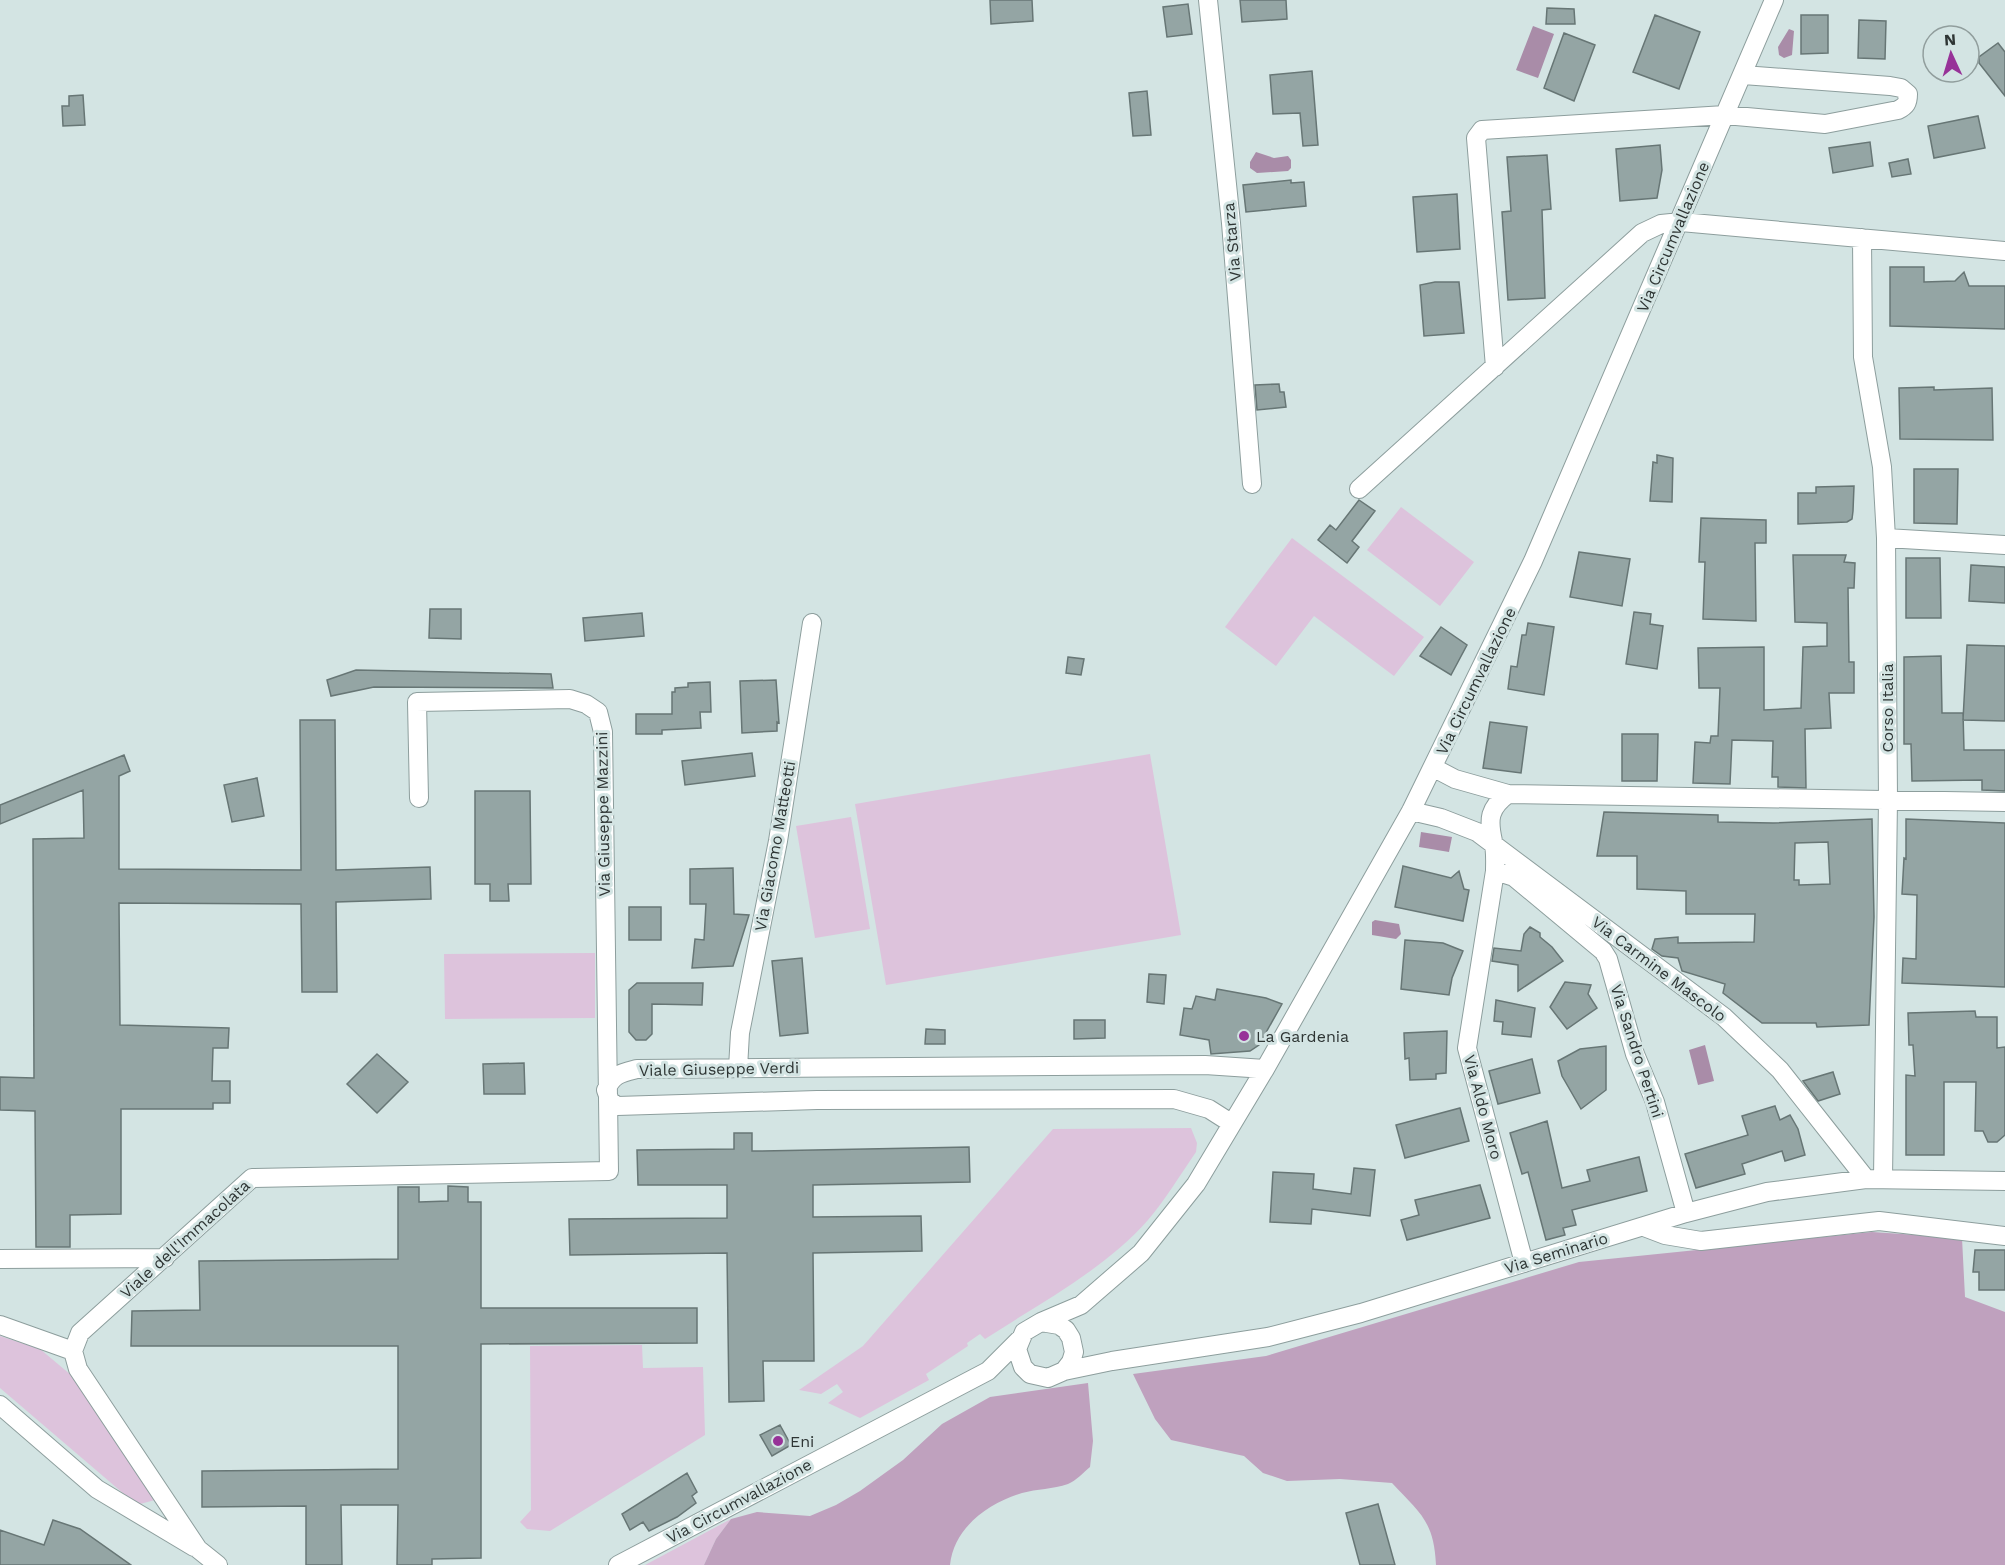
<svg xmlns="http://www.w3.org/2000/svg" width="2005" height="1565" font-family="'Work Sans',sans-serif">
<style>
.green{fill:#ddc3dc}
.forest{fill:#bfa1be}
.water{fill:#a98ca8}
.building{fill:#94a5a4;stroke:#677675;stroke-width:1.5;fill-rule:evenodd}
.lines{fill:none;stroke-linecap:round;stroke-linejoin:round}
.minor-casing{stroke:#8d9e9d;stroke-width:20}
.minor{stroke:#fff;stroke-width:18}
.poi-dot{fill:#973298;stroke:#d3e4e3;stroke-width:2}
.labels{text-anchor:middle;dominant-baseline:central;stroke-width:6;stroke-linejoin:round;paint-order:stroke}
.street-label{font-size:16px;fill:#2e3534;stroke:#d3e4e3}
.poi-label{font-size:16px;fill:#2e3534;stroke:#d3e4e3;text-anchor:start}
</style>
<rect width="100%" height="100%" fill="#d3e4e3"/>
<path class="green" d="M1401,507L1474,562L1440,606L1367,550Z
M1292,538L1424,637L1394,676L1314,616L1276,666L1225,627Z
M1150,754L1181,935L886,985L855,804Z
M851,817L870,929L815,938L796,826Z
M595,953V1018L445,1019L444,954Z
M1191,1128L1197,1143L1196,1152C1180,1175 1166,1199 1148,1220C1104,1270 1040,1303 985,1339L980,1334L967,1343L968,1346L926,1374L929,1380L860,1418L828,1403L843,1392L837,1384L821,1394L799,1390L863,1346L1053,1129Z
M0,1336L40,1349L71,1375L155,1500L140,1504L131,1500L0,1388Z
M642,1345L643,1368L703,1367L705,1435L550,1531L527,1529L520,1522L531,1510L530,1346Z
M731,1519L716,1539L704,1565H645Z"/>
<path class="forest" d="M1872,1232L1962,1238L1965,1297L2005,1312V1565H1436C1434,1521 1420,1513 1392,1483L1340,1479L1287,1481L1263,1473L1244,1456L1171,1440L1155,1419L1133,1374L1266,1356L1579,1262Z
M1088,1383L1093,1441L1090,1467C1084,1472 1076,1481 1068,1484C1053,1489 1037,1489 1022,1493C989,1503 954,1527 950,1565H704L716,1539L731,1519L757,1512L810,1516L836,1505L860,1491L903,1460L942,1424L990,1397Z"/>
<path class="water" d="M1533,26L1554,34L1538,78L1516,70Z
M1789,29L1794,31L1792,55L1784,58L1779,55L1778,47Z
M1256,152L1274,158L1288,156L1291,160V168L1288,171L1257,173L1250,168V162Z
M1421,832L1452,837L1449,852L1419,847Z
M1375,920L1399,924L1401,934L1396,939L1372,935V922Z
M1705,1045L1714,1081L1698,1085L1689,1050Z"/>
<path class="building" d="M990,0H1032L1033,21L991,24Z
M1240,0H1286L1287,19L1242,22Z
M1188,4L1192,34L1167,37L1163,7Z
M1547,8L1574,9L1575,24H1546Z
M1655,15L1700,32L1679,89L1633,72Z
M1801,15H1828V53L1801,54Z
M1859,20L1886,21L1885,59L1858,58Z
M1564,33L1595,45L1574,101L1544,88Z
M1998,43L2005,52V96L1979,63V57Z
M1312,71L1318,145L1303,146L1300,113L1273,114L1270,75Z
M1147,91L1151,135L1133,136L1129,93Z
M83,95L85,125L63,126L62,106H69V96Z
M1978,116L1985,148L1934,158L1928,126Z
M1870,142L1873,166L1833,173L1829,148Z
M1660,145L1662,170L1657,198L1620,201L1616,149Z
M1547,155L1551,209L1542,210L1545,298L1508,300L1502,212L1511,211L1507,157Z
M1908,159L1911,174L1892,177L1889,163Z
M1291,180V183L1304,182L1306,206L1246,212L1243,185Z
M1457,194L1460,249L1417,252L1413,197Z
M1890,267H1924V282L1955,281L1964,272L1969,286H2005V329L1890,326Z
M1435,282H1459L1464,333L1424,336L1420,285Z
M1279,384L1280,392H1284L1286,407L1257,410L1255,385Z
M1934,387V390L1992,388L1993,440L1900,439L1899,388Z
M1657,455L1673,458L1672,502L1650,501L1653,462L1657,463Z
M1914,469H1958L1957,524L1914,523Z
M1854,486L1853,511L1852,519L1847,522L1798,524V493H1816V487Z
M1359,500L1375,511L1352,541L1359,547L1347,563L1318,540L1330,525L1336,530Z
M1701,518L1766,520V543H1755L1756,621L1703,619L1705,562H1699Z
M1579,552L1630,559L1622,606L1570,597Z
M1793,555H1846L1844,562L1855,563L1854,588H1848L1849,662H1854V693H1829L1831,728L1805,729L1806,788L1778,787V777H1772L1773,741L1732,740L1730,784L1693,783L1695,742L1710,743L1711,736H1718L1720,688H1699L1698,648L1764,647V710L1801,708L1803,647L1827,646V623L1795,622Z
M1906,558H1940L1941,618H1906Z
M1971,565L2005,567V603L1969,601Z
M430,609H461V639L429,638Z
M1634,612L1651,614L1650,624L1663,626L1657,669L1626,664Z
M642,613L644,636L585,641L583,618Z
M1528,623L1554,627L1544,695L1508,689L1511,666L1517,667L1522,635H1526Z
M1441,627L1467,645L1451,675L1420,656Z
M1967,645L2005,646V721L1963,720Z
M1941,656L1942,713H1963L1964,750H2005V791L1982,790V780L1912,781L1911,744H1904V657Z
M1068,657L1084,659L1081,675L1066,673Z
M356,670L551,674L553,688L374,687L331,696L327,680Z
M776,680L779,723L777,722V731L742,733L740,681Z
M710,682L711,712H700L701,728L662,730V734H636V714H672V692H675V688L688,687V683Z
M300,720H335L336,870L430,867L431,899L336,902L337,992H302L301,904L119,903L120,1025L229,1028L228,1048H213L212,1081H230V1103H213V1109H121V1214L70,1215V1247H36L35,1111L0,1110V1077L34,1078L33,839L84,838L83,790L0,824V805L124,755L130,771L119,776V869L301,870Z
M1490,722L1527,727L1521,773L1483,768Z
M1622,734H1658L1657,781H1622Z
M752,753L755,776L685,785L682,761Z
M257,778L264,816L232,822L224,785Z
M475,791H530L531,884H508L509,901H490V884H475Z
M1604,812L1718,815V822L1773,823L1872,819L1874,917L1869,1025L1817,1027L1816,1023H1762L1723,993L1725,984L1682,971L1678,958L1662,956L1652,949L1655,939L1678,937V943L1754,942L1755,914H1686V891L1637,889V856H1597ZM1828,842L1830,884L1799,885V880H1794L1795,843Z
M1906,819L2005,823V987L1902,983L1903,958L1916,959L1917,895L1902,894L1904,858L1906,859Z
M1403,866L1451,878L1459,871L1464,889L1469,890L1463,921L1395,907Z
M733,868L734,914L749,915L733,966L692,968L695,939L704,940L706,904H690V869Z
M629,907H661V940H629Z
M1530,927L1540,933V937L1552,947L1563,961L1518,991V965L1492,961L1494,948L1521,951L1524,934Z
M1405,940L1443,943L1463,951L1452,978L1449,995L1401,989Z
M802,958L808,1033L780,1036L772,961Z
M1149,974L1166,975L1164,1004L1147,1002Z
M1565,982L1591,985L1588,994L1597,1008L1567,1029L1550,1007Z
M637,983H703L702,1005L652,1004V1034L646,1040H636L629,1032V990Z
M1217,989L1266,998L1282,1004L1259,1045L1250,1051L1211,1054L1209,1040L1180,1035L1184,1008L1192,1009L1196,996L1215,1000Z
M1496,1000L1535,1008L1531,1037L1502,1034L1503,1022L1494,1021Z
M1975,1011L1976,1017H1997V1048L2005,1047V1135L1997,1142H1988L1983,1131H1975L1976,1082H1944V1155H1906V1075L1915,1076L1913,1045H1909L1908,1013Z
M1074,1020H1105V1038L1074,1039Z
M926,1029L945,1030V1044H925Z
M1447,1031L1446,1073L1436,1074V1079L1410,1080L1409,1058L1405,1059L1404,1033Z
M1606,1046V1090L1581,1109L1562,1076L1558,1061L1580,1049Z
M377,1054L408,1082L377,1113L347,1084Z
M1532,1059L1540,1093L1498,1104L1489,1071Z
M524,1063L525,1094H484L483,1064Z
M1833,1072L1840,1094L1818,1101L1803,1081Z
M1775,1106L1780,1120L1790,1115L1798,1129L1805,1155L1785,1161L1782,1151L1742,1164L1745,1174L1696,1188L1685,1154L1748,1135L1742,1116Z
M1460,1108L1469,1141L1405,1158L1396,1125Z
M1547,1121L1562,1188L1590,1181L1587,1170L1639,1157L1647,1191L1572,1210L1576,1225L1563,1228L1565,1235L1546,1240L1528,1172L1522,1174L1510,1133Z
M734,1133H752V1151H761L969,1147L970,1182L813,1185V1217L921,1216L922,1251L813,1253L814,1361H763L764,1401L729,1402L727,1253L570,1255L569,1219L727,1218V1185H638L637,1150L734,1149Z
M1354,1168L1375,1170L1370,1216L1312,1209L1311,1224L1270,1222L1273,1172L1314,1174L1313,1189L1351,1194Z
M1480,1185L1490,1218L1407,1240L1401,1220L1419,1215L1415,1200Z
M448,1186L468,1187V1202H481V1308H697V1343L481,1344V1558L432,1559V1565H397L398,1505H341L342,1565H306V1506L202,1507V1471L398,1469V1346H131L132,1311L200,1310L199,1261L398,1259V1187H419V1202L448,1201Z
M1975,1250H2005V1290H1979V1272H1973Z
M780,1425L791,1445L772,1456L760,1435Z
M687,1473L697,1492L692,1496L696,1503L677,1517L649,1531L643,1522L630,1530L622,1514Z
M1378,1504L1395,1565H1360L1346,1513Z
M53,1520L80,1529L131,1565H0V1530L44,1545Z"/>
<g class="lines">
<defs>
<path id="minor" d="M1208,0L1231,223L1252,484
M1862,238L1863,357L1882,467L1886,538L1888,799L1883,1179
M1495,367L1476,138L1482,130L1725,115L1825,124L1898,110C1906,106 1908,103 1908,94L1901,88L1890,86L1743,75
M1359,489L1642,233L1661,224L1681,222L2005,251
M1886,538L2005,545
M1434,768L1455,779L1508,794L2005,802
M1508,794C1489,808 1488,819 1493,841C1496,850 1495,861 1495,871L1467,1048L1524,1263
M1411,811L1441,818L1477,832L1724,1017L1780,1070L1866,1179
M1495,871L1514,877L1603,951L1608,959L1635,1054L1655,1102L1686,1213
M738,1068L740,1033L778,841L812,623
M1231,1123L1209,1109L1174,1099L817,1100L617,1106L610,1101L606,1090C613,1074 621,1073 637,1069L1205,1065L1265,1069
M1644,1227L1665,1235L1701,1241L1879,1221L2005,1236
M0,1259L165,1258
M1041,1322L1081,1305L1141,1253L1196,1184L1265,1069L1411,811L1533,561L1774,0
M0,1325L73,1351
M1064,1371L1071,1362L1074,1352L1071,1338L1066,1330L1059,1325L1041,1322L1024,1332L1017,1349L1023,1367L1030,1374L1048,1378L1064,1371L1112,1361L1268,1337L1361,1313L1686,1213L1767,1192L1866,1179L2005,1181
M0,1405L97,1489L194,1547
M218,1565L198,1549L78,1369L73,1351L80,1333L252,1178L609,1171L603,732L598,712L586,704L570,699L417,702L419,798
M618,1565L988,1371L1019,1340"/>
</defs>
<use href="#minor" class="minor-casing"/>
<use href="#minor" class="minor"/>
</g>
<g class="poi-dot">
<circle cx="1244" cy="1036" r="6"/>
<circle cx="778" cy="1441" r="6"/>
</g>
<g class="labels">
<g class="street-label">
<text transform="translate(1673 237) rotate(-67)">Via Circumvallazione</text>
<text transform="translate(1232 242) rotate(-95)">Via Starza</text>
<text transform="translate(1476 681) rotate(-64)">Via Circumvallazione</text>
<text transform="translate(1887 708) rotate(-90)">Corso Italia</text>
<text transform="translate(603 814) rotate(-91)">Via Giuseppe Mazzini</text>
<text transform="translate(775 846) rotate(-80)">Via Giacomo Matteotti</text>
<text transform="translate(1659 969) rotate(37)">Via Carmine Mascolo</text>
<text transform="translate(1637 1051) rotate(72)">Via Sandro Pertini</text>
<text transform="translate(719 1069) rotate(-1)">Viale Giuseppe Verdi</text>
<text transform="translate(1483 1107) rotate(75)">Via Aldo Moro</text>
<text transform="translate(185 1239) rotate(-42)">Viale dell'Immacolata</text>
<text transform="translate(1556 1253) rotate(-17)">Via Seminario</text>
<text transform="translate(739 1501) rotate(-28)">Via Circumvallazione</text>
</g>
<g class="poi-label">
<text x="1256" y="1036">La Gardenia</text>
<text x="790" y="1441">Eni</text>
</g>
</g>
<g transform="translate(1951 54) rotate(356)"><circle r="28" fill="#d3e4e3" stroke="#919e9d" stroke-width="1.5"/>
<path d="M0-4.5L10 22L0 15L-10 22Z" fill="#973298"/>
<text y="-9" font-size="16" font-weight="bold" text-anchor="middle" fill="#2e3534">N</text>
</g>
</svg>
